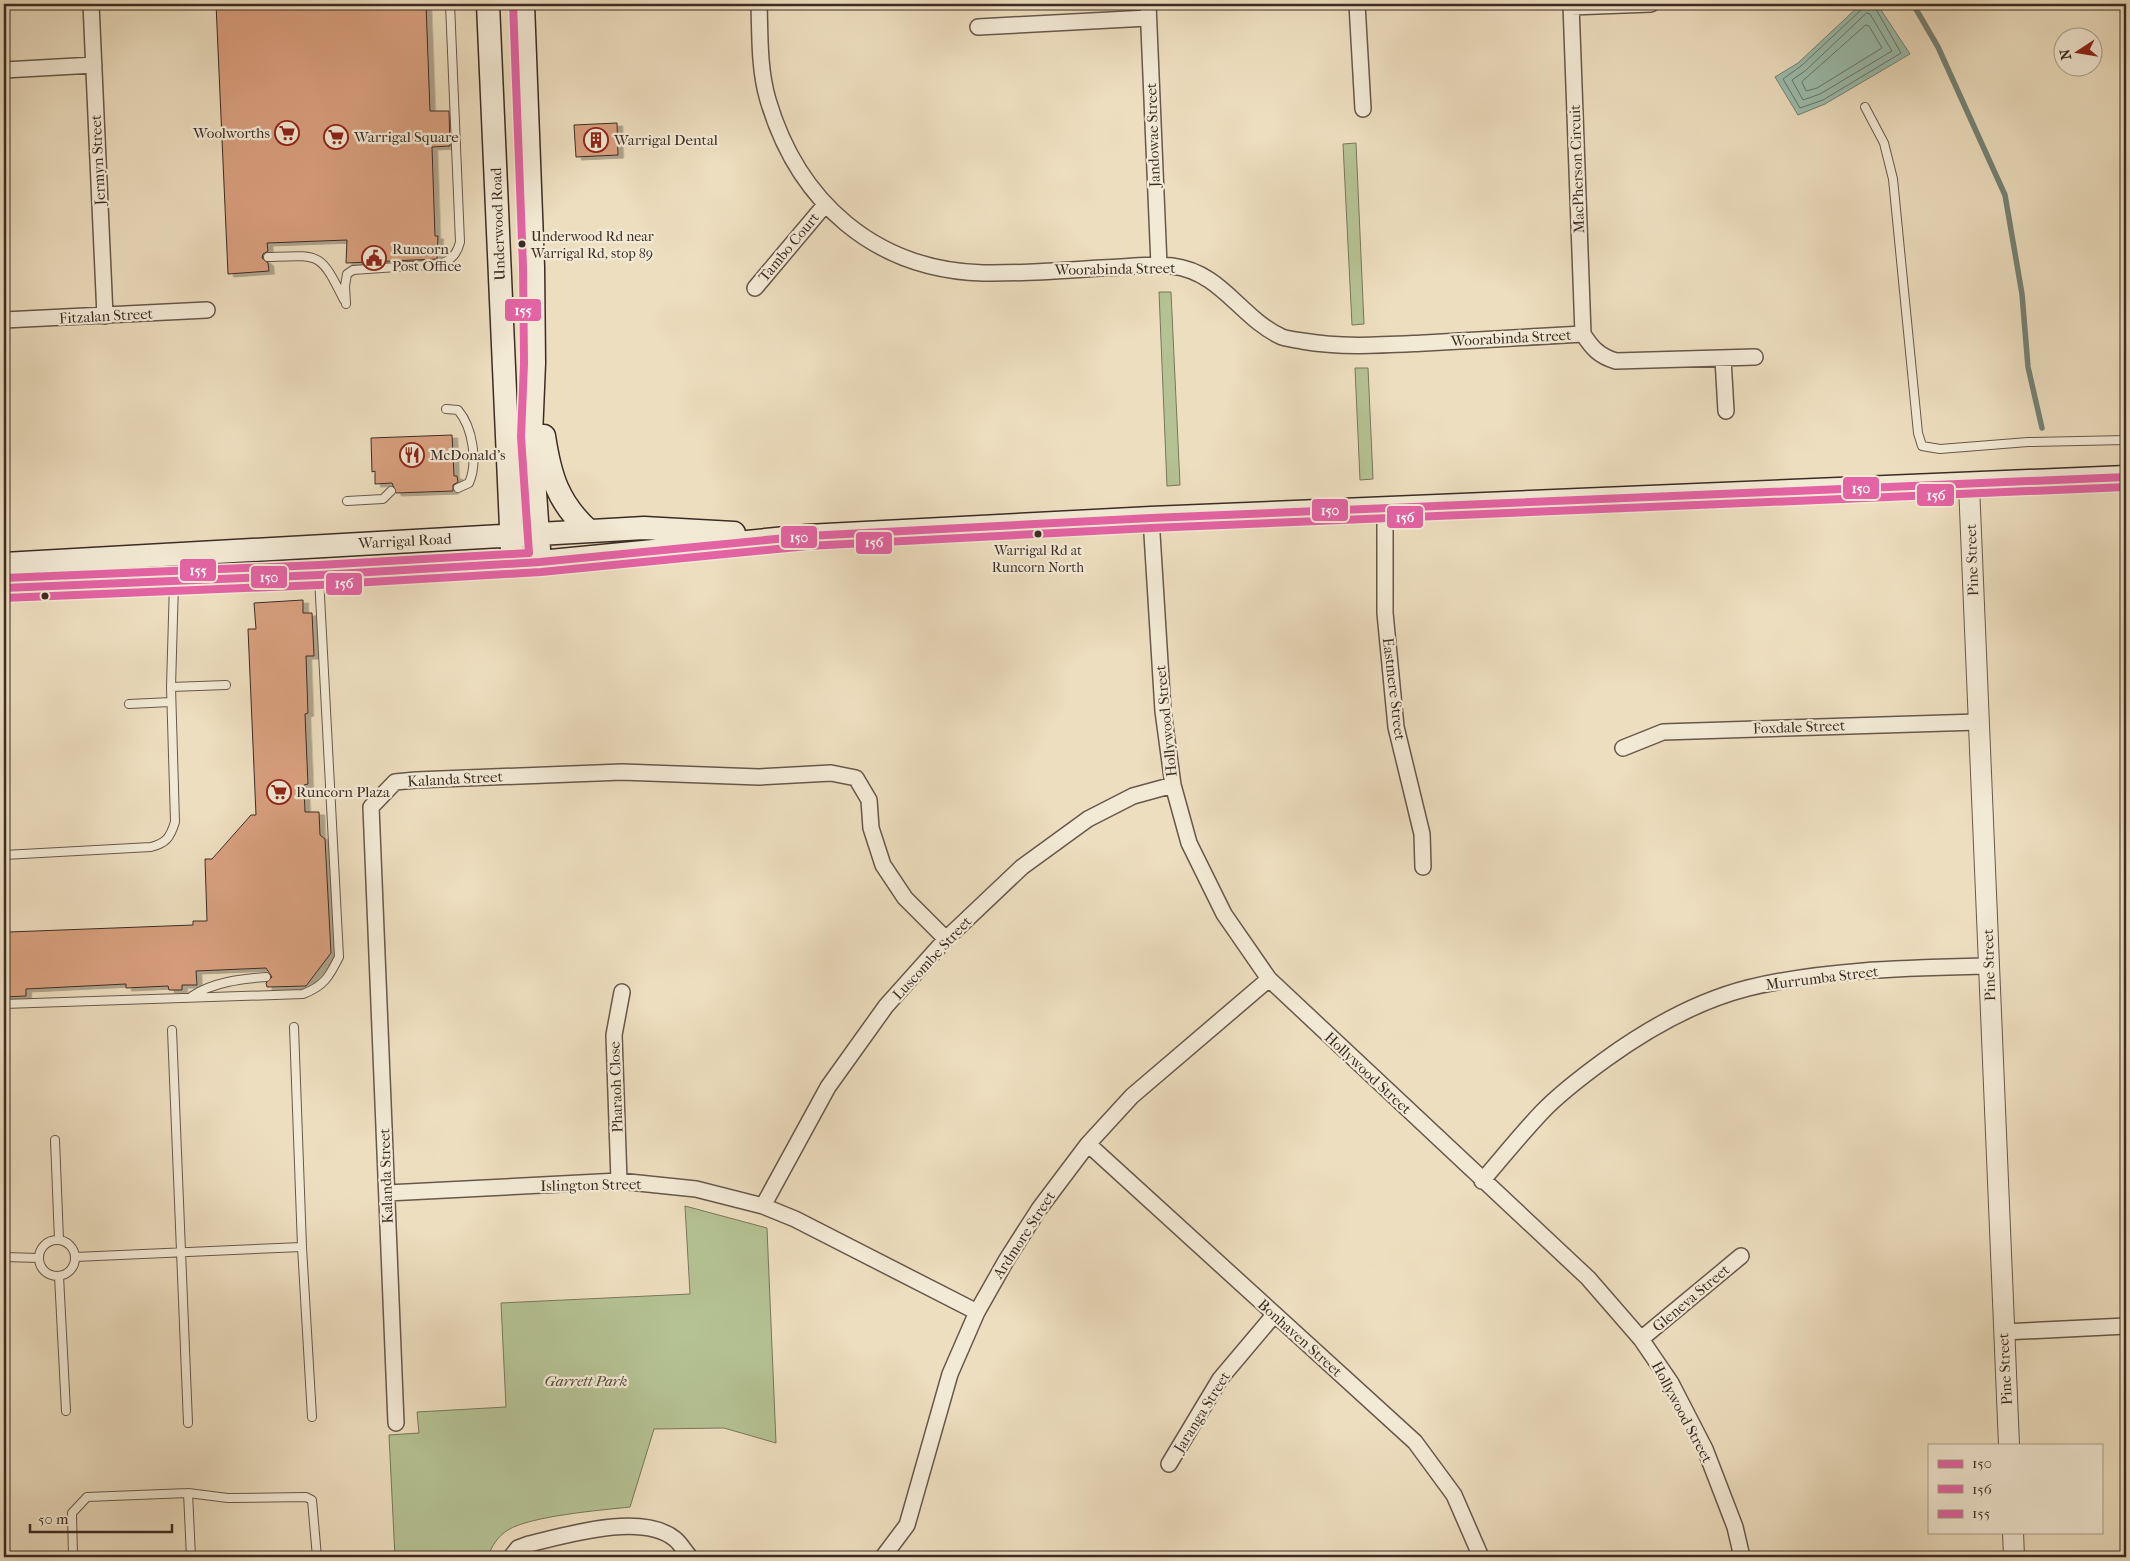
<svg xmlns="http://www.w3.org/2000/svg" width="2130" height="1561" font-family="'IM FELL French Canon',serif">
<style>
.green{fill:#b5c294;stroke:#78775c}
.water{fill:#9abdad;stroke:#748376}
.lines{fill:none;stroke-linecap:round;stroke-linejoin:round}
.shore{stroke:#6b7468;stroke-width:1}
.stream{stroke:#748376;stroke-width:5.5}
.building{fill:#d9a07f;stroke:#3c2c24;filter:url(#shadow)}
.service-casing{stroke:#68584b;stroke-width:10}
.minor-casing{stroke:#68584b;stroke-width:18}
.tertiary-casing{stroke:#68584b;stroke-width:22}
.secondary-casing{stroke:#3c2c24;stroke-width:25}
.service{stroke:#f3ead5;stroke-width:8}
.minor{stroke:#f3ead5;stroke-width:15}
.tertiary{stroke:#f3ead5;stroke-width:20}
.secondary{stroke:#f3ead5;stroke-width:22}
.bus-1-casing{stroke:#f3ead5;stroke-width:11}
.bus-2-casing{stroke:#f3ead5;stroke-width:11}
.bus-3-casing{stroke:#f3ead5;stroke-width:11}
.bus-1{stroke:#e463a4;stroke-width:8}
.bus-2{stroke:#e463a4;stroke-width:8}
.bus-3{stroke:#e463a4;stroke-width:8}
.bus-dot{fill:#3c2c24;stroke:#f3ead5;stroke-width:2}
.labels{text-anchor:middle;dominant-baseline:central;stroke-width:4.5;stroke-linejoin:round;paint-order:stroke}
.bus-label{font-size:14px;fill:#3c2c24;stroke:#f3ead5;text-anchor:start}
.poi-label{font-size:15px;fill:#3c2c24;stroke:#f3ead5;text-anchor:start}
.street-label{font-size:15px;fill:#3c2c24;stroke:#f3ead5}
.park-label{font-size:15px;font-style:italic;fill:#544a3a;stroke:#f3ead5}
.line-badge{stroke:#f3ead5;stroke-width:2}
.badge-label{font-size:14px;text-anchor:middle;font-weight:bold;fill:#fff}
</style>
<defs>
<filter id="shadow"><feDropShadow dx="5.5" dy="3" stdDeviation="0" flood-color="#0004"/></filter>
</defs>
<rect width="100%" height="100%" fill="#eddebf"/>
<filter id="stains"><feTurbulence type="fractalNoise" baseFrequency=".004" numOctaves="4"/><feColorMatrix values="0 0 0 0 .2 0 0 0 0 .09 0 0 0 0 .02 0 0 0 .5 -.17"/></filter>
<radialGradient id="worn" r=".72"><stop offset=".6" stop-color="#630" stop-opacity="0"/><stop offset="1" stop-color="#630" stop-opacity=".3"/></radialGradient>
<path class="green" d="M1356,143L1364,324L1352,325L1343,144Z
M1159,292H1171L1180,485L1167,486Z
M1355,368H1368L1373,479L1360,480Z
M685,1206L767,1228L776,1443L724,1428L654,1429L630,1507C602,1510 530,1516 508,1530C498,1536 491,1547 488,1557H395L389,1435L419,1433L417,1412L506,1407L501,1303L690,1294Z"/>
<path class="water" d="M1861,4H1877L1910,54L1825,104L1798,115L1775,77L1798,63Z"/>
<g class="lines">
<path class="shore" d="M1864,4L1862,9L1801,66L1783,79L1800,108L1823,100L1901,53L1873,4
M1867,13L1870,14L1892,51L1820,94L1803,100L1792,80L1805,71Z
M1866,25L1869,26L1882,48L1817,88L1806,91L1802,82Z"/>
<path class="stream" d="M1913,4L1938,47L2005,195L2022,294L2028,367L2042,428"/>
</g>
<path class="building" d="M216,4H426L430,111H449L450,146L432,147L435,236H438L437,259L346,263L347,240L267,243L268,251L263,254L262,258L268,263L269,271L228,274Z
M617,123L618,155L576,157L574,125Z
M452,435L454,476H457L458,482L453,485V491L396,493L392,483L375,484V471L372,472L371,438Z
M303,600V613H312L314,656H306L308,713L305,714L308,784L304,785L305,812H319L320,835L325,839L331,953L306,986L267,987L266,983L272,977L266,968L196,971L197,985H182V990H169L168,986L126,988V984L26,989V996L4,997V941H9V932L193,925V921H207L205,859H212L251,815H256L248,629H256L254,603Z"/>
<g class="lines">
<defs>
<path id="service" d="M1865,107L1884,143L1893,179L1918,433L1922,446L1940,449L2028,442L2126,440
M268,257C321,255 320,252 344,300
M346,304L345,286L347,274L353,270L441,264C452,259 457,254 460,242L450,4
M446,409L458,410C473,428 478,462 469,483L458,488
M347,501L383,499L391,491
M171,687L226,685
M129,704L171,702
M4,855L151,847C166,843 170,838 175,822L171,687L174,583
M192,996C214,982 240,979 266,977
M4,1004L303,994C324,986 329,977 339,957L319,577
M294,1027L302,1247L312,1417
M172,1030L188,1423
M55,1140L59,1240
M39 1258a18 18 0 1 1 36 0a18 18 0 1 1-36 0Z
M4,1257L39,1258
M75,1257L302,1247
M59,1276L66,1411
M188,1493L191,1557
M73,1557L72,1513L87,1497L188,1493L228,1498L306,1497L312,1500L317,1557"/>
<path id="minor" d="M91,4L105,316
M759,4C760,35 759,70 768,100C798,202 875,270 983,273C1029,274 1075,269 1121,267C1138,266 1156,264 1172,266C1222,272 1240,318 1282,337C1288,339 1296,340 1302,341C1343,348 1384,345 1425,343C1478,340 1530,337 1583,334C1592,348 1599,356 1616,361L1755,357
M1148,4L1159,265
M1357,4L1363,109
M1571,4L1583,334
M1571,7L1651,4
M978,27L1148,18
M4,70L94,65
M755,288L824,206
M4,320L207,310
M1723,359L1726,411
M1385,509V613L1396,727L1422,834L1423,867
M1151,518L1163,711L1173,785L1189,843L1224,914L1269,979L1588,1278L1641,1339L1671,1383L1705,1449L1735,1527L1742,1557
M1623,748L1663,732L1978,722
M1088,1144L1415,1442L1454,1495L1481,1557
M619,1181L614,1035L622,992
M1482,1181C1502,1158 1521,1134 1542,1112C1561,1092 1584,1075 1606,1059C1649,1028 1697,1001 1748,988C1826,969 1909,968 1989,966
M387,1193L619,1181L696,1189L763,1206L795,1219L977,1312
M763,1206L828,1087L886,1006L946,939L1022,867L1088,819L1133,796L1173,785
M2004,1332L2126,1326
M1641,1339L1741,1256
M396,1423L371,807L395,782L416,780L622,772L759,777L831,773L856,778L869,800L871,828L883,865L905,898L946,939
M1169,1464L1220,1379L1274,1315
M511,1557L518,1548L529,1544C567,1535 642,1512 675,1539C681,1544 685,1552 690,1557
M883,1557L907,1525L950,1374L977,1312L1007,1259L1039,1209L1088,1144L1132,1096L1269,979"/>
<path id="tertiary" d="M1969,485L2009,1445
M2013,1532L2014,1557"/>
<path id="secondary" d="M488,4L512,550
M523,4L533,267L534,363L531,436L539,549
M544,436C550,476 558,503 589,531
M4,564L644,528L734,533
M4,588L319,575L540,562L807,536L1151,518L2126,477"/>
</defs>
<use href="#service" class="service-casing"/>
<use href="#minor" class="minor-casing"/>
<use href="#tertiary" class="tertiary-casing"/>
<use href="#secondary" class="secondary-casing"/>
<use href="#service" class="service"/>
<use href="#minor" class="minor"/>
<use href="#tertiary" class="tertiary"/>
<use href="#secondary" class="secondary"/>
<defs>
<path id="bus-1" d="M4,588L319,575L540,562L807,536L1151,518L2126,477"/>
<path id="bus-2" d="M4,598L319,585L541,572L808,546L1151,528L2126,487"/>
<path id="bus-3" d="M4,578L319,565L529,553L521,437L524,363L523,267L513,4"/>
</defs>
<use href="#bus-1" class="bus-1-casing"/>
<use href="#bus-2" class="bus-2-casing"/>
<use href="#bus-3" class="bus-3-casing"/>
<use href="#bus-1" class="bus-1"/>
<use href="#bus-2" class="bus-2"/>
<use href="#bus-3" class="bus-3"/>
</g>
<defs>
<symbol id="supermarket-ring" viewBox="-11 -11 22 22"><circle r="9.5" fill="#f3ead5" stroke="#8f2418" stroke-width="1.5"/><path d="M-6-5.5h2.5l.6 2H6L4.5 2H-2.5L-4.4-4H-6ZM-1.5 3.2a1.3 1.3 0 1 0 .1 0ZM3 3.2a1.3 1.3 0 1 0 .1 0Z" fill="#8f2418"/></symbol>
<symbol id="building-ring" viewBox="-11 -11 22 22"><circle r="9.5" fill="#f3ead5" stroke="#8f2418" stroke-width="1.5"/><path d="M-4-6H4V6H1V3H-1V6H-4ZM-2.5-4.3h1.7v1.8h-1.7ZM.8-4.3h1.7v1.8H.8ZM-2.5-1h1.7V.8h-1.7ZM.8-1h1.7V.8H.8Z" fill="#8f2418"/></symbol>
<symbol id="civic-ring" viewBox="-11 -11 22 22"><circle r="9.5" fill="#f3ead5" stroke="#8f2418" stroke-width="1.5"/><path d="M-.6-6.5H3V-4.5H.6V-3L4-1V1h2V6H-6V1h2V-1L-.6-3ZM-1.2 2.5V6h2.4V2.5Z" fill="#8f2418"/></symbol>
<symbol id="restaurant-ring" viewBox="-11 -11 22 22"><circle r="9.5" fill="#f3ead5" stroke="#8f2418" stroke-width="1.5"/><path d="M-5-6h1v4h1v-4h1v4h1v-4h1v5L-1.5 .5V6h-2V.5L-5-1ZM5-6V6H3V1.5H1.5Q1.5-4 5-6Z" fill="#8f2418"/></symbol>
</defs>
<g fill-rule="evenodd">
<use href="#supermarket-ring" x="273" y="119" width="28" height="28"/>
<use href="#supermarket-ring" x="322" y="123" width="28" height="28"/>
<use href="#building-ring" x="582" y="126" width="28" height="28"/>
<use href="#civic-ring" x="360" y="244" width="28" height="28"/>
<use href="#restaurant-ring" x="398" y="441" width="28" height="28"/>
<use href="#supermarket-ring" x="265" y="778" width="28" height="28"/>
</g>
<g class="bus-dot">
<circle cx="522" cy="244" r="4.5"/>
<circle cx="1038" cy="534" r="4.5"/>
<circle cx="45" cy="596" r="4.5"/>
</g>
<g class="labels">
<g class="bus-label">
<text x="531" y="236">Underwood Rd near<tspan x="531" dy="17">Warrigal Rd, stop 89</tspan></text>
<text x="1038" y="550" text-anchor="middle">Warrigal Rd at<tspan x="1038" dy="17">Runcorn North</tspan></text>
</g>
<g class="poi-label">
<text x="270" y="133" text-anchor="end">Woolworths</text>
<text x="354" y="137">Warrigal Square</text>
<text x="614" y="140">Warrigal Dental</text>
<text x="392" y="249">Runcorn<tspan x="392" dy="17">Post Office</tspan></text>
<text x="430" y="455">McDonald's</text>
<text x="296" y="792">Runcorn Plaza</text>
</g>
<g class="street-label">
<text transform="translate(1153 135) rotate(-92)">Jandowae Street</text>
<text transform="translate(98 160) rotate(-93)">Jermyn Street</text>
<text transform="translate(1577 169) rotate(-92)">MacPherson Circuit</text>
<text transform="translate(498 224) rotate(-92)">Underwood Road</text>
<text transform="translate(789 247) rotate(-50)">Tambo Court</text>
<text transform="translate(1115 269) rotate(-1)">Woorabinda Street</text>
<text transform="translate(106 316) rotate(-3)">Fitzalan Street</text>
<text transform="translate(1511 338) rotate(-3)">Woorabinda Street</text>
<text transform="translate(405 541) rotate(-3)">Warrigal Road</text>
<text transform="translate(1972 560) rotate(-92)">Pine Street</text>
<text transform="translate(1394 689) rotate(83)">Eastmere Street</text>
<text transform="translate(1166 721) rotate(-96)">Hollywood Street</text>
<text transform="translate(1799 727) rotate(-2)">Foxdale Street</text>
<text transform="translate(455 779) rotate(-3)">Kalanda Street</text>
<text transform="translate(932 958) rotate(-47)">Luscombe Street</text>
<text transform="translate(1989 965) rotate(-92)">Pine Street</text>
<text transform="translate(1822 978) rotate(-7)">Murrumba Street</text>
<text transform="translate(1368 1073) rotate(43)">Hollywood Street</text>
<text transform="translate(616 1087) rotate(-92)">Pharaoh Close</text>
<text transform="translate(386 1176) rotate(-92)">Kalanda Street</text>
<text transform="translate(591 1185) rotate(-1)">Islington Street</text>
<text transform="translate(1024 1235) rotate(-57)">Ardmore Street</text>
<text transform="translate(1691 1298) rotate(-40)">Gleneva Street</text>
<text transform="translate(1300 1338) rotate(42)">Bonhaven Street</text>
<text transform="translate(2005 1369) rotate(-93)">Pine Street</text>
<text transform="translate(1202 1412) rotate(-58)">Jaranga Street</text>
<text transform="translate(1682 1412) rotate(62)">Hollywood Street</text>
</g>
<g class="park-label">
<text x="586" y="1381">Garrett Park</text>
</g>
</g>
<g class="line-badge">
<rect x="504" y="298" width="38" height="24" rx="5" fill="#e463a4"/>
<rect x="1842" y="476" width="38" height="24" rx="5" fill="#e463a4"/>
<rect x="1916" y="483" width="39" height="24" rx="5" fill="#e463a4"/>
<rect x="1311" y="498" width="38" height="24" rx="5" fill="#e463a4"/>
<rect x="1386" y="505" width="38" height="24" rx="5" fill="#e463a4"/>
<rect x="780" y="525" width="38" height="24" rx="5" fill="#e463a4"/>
<rect x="855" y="531" width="38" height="24" rx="5" fill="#e463a4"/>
<rect x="179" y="558" width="38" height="24" rx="5" fill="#e463a4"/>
<rect x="250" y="565" width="38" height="24" rx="5" fill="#e463a4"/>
<rect x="325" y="572" width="38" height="24" rx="5" fill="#e463a4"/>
</g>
<g class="badge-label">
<text x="523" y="315">155</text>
<text x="1861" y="493">150</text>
<text x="1936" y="500">156</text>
<text x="1330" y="515">150</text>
<text x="1405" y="522">156</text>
<text x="799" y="542">150</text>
<text x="874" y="547">156</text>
<text x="198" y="575">155</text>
<text x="269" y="582">150</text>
<text x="344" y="588">156</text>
</g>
<rect width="2130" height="1561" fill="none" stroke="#eddebf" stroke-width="20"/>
<rect x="5" y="5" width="2120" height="1551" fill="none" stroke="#3c2c24" stroke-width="2.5"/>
<rect x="10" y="10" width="2110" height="1541" fill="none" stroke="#3c2c24"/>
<rect x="1928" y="1444" width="175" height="90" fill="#f3ead5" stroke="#aa9e8e"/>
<rect x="1938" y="1460" width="25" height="8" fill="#e463a4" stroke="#aa9e8e"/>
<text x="1972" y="1468" font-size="15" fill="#3c2c24">150</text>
<rect x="1938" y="1485" width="25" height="8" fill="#e463a4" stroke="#aa9e8e"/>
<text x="1972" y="1494" font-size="15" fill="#3c2c24">156</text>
<rect x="1938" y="1510" width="25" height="8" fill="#e463a4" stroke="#aa9e8e"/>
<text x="1972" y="1518" font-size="15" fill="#3c2c24">155</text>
<g transform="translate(2078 52) rotate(258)"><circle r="24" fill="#f3ead5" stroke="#aa9e8e"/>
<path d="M0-4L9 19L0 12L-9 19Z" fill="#8f2418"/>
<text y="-8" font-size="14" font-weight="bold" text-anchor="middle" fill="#3c2c24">N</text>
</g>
<path d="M30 1524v8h142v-8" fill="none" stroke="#3c2c24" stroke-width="2.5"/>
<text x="38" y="1524" font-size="15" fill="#3c2c24" stroke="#f3ead5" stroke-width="4" paint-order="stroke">50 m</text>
<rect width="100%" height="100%" filter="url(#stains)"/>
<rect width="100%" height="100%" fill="url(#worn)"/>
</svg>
